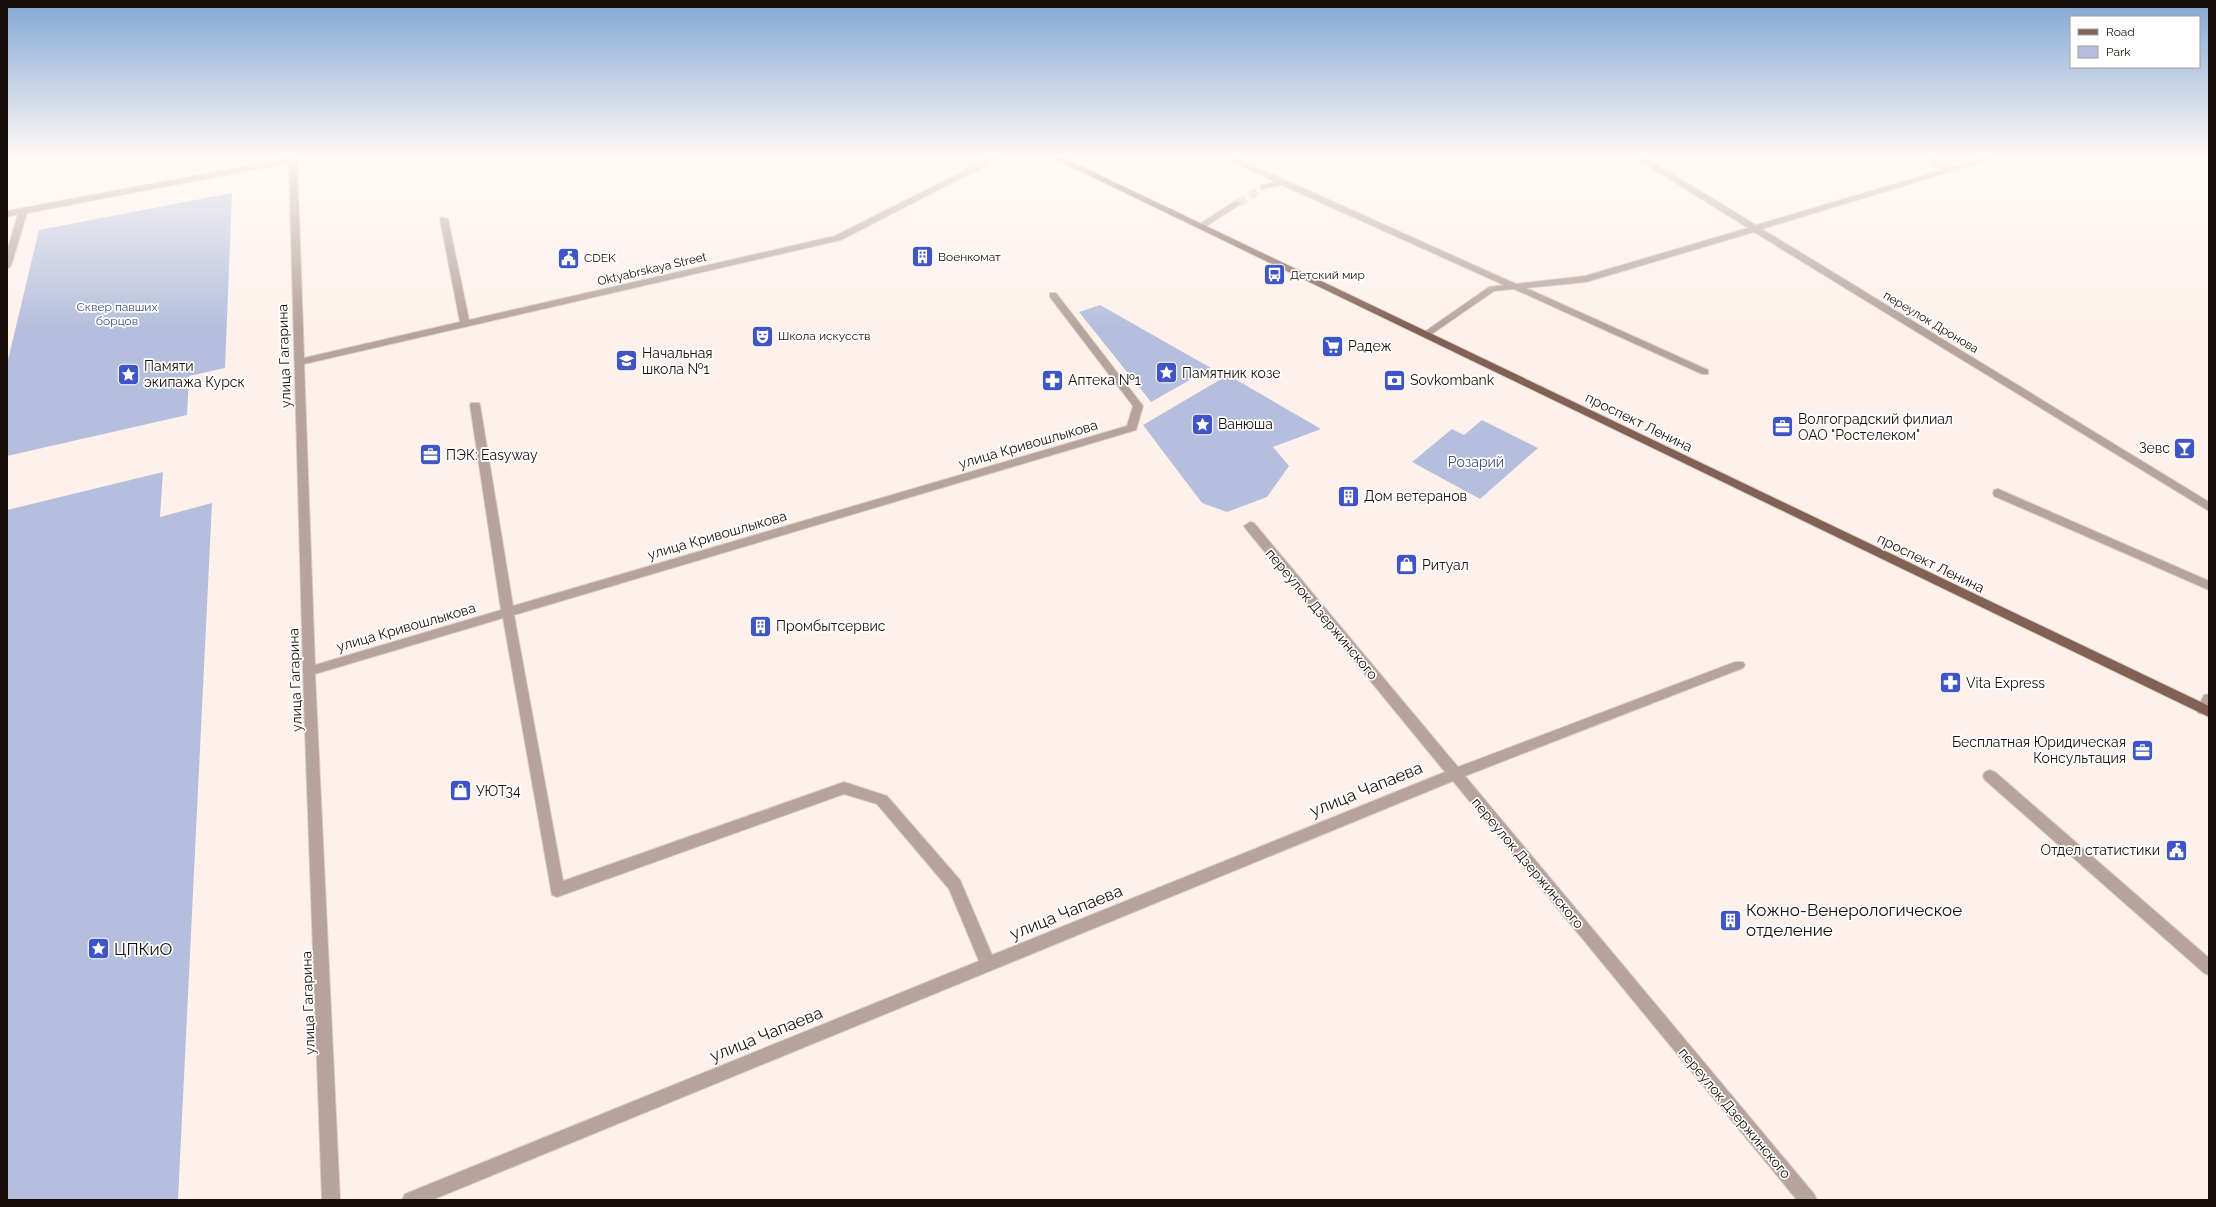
<svg xmlns="http://www.w3.org/2000/svg" width="2216" height="1207" font-family="Raleway,sans-serif">
<style>
.green{fill:#b5bfdd}
.lines{fill:none;stroke-linecap:round;stroke-linejoin:round}
.minor-tunnel{stroke:#dccfc9;stroke-width:9;stroke-dasharray:9 4.5;stroke-linecap:butt}
.minor-casing{stroke:#d9cdc7;stroke-width:2}
.major-casing{stroke:#d9cdc7;stroke-width:2}
.minor{fill:#b6a39c;fill-rule:evenodd}
.major{fill:#806154;fill-rule:evenodd}
.labels{text-anchor:middle;dominant-baseline:central;stroke-width:3.5;stroke-linejoin:round;paint-order:stroke}
.far-poi-label{font-size:12px;fill:#180e09;stroke:#fff;text-anchor:start}
.far-street-label{font-size:12px;fill:#180e09;stroke:#fff}
.far-park-label{font-size:12px;fill:#404e7f;stroke:#fff}
.poi-label{font-size:14px;fill:#180e09;stroke:#fff;text-anchor:start}
.street-label{font-size:14px;fill:#180e09;stroke:#fff}
.park-label{font-size:14px;fill:#404e7f;stroke:#fff}
.near-street-label{font-size:17px;fill:#180e09;stroke:#fff}
.near-poi-label{font-size:17px;fill:#180e09;stroke:#fff;text-anchor:start}
</style>
<rect width="100%" height="100%" fill="#fef1eb"/>
<path class="green" d="M232,193L225,368L189,376L187,415L7,456V364L39,230Z
M1100,305L1211,368L1151,402L1079,312Z
M1228,375L1321,429L1273,447L1289,466L1267,497L1227,512L1202,503L1143,425Z
M1482,420L1538,448L1480,499L1412,462L1452,429L1464,435Z
M163,472L160,517L212,503L178,1200H7V510Z"/>
<g class="lines">
<path class="minor-tunnel" d="M1238,203L1264,187"/>
<defs>
<path id="minor" d="M289,158H297L304,358L460,322L440,219L441,217L448,219L469,320L835,236L990,158H1000L841,240L304,364L315,665L501,610L470,405L471,403H479L480,405L513,606L1127,426L1133,406L1050,297V293H1056L1143,406L1136,430L514,615L563,881L844,782L887,796L960,880L992,955L1445,772L1246,529L1244,526L1250,522L1254,523L1458,767L1735,662H1743L1745,665L1743,668L1465,776L1814,1194L1817,1200H1797L1453,781L432,1200H402L405,1194L979,961L949,889L877,804L844,794L557,897L552,895L503,618L315,674L340,1200H322L304,703L289,163L27,213L11,266L7,269V251L18,214L7,217V211Z
M1225,158H1236L1516,284L1585,276L1748,228L1636,158H1646L1756,225L1942,170L1921,158H1931L1949,168L1982,158H1995L1762,229L2209,502V511L1754,232L1586,282L1526,288L1708,370V374H1702L1514,289L1494,291L1426,338L1421,335L1423,333L1489,287L1504,285L1282,185L1261,189V185L1275,182Z
M1235,201L1242,203L1202,229L1195,227Z
M1998,489L2209,581V590L1994,496L1993,493L1994,490Z
M2209,694V710L2203,714L2198,713L2197,709L2204,695Z
M1990,770L1995,772L2209,958V975L2204,973L1985,780L1983,776L1985,772Z"/>
<path id="major" d="M1053,158H1064L2209,706V717Z"/>
</defs>
<use href="#minor" class="minor-casing"/>
<use href="#major" class="major-casing"/>
<use href="#minor" class="minor"/>
<use href="#major" class="major"/>
</g>
<linearGradient id="sky" x2="0" y2="1"><stop stop-color="#82a7d4"/><stop offset="0.48" stop-color="#fff9f6"/><stop offset="1" stop-color="#fff9f6" stop-opacity="0"/></linearGradient>
<rect width="2216" height="327" fill="url(#sky)"/>
<defs>
<symbol id="building-square" viewBox="-11 -11 22 22"><rect x="-9" y="-9" width="18" height="18" rx="4" fill="#3e54c7" stroke="#fff"/><path d="M-4-6H4V6H1V3H-1V6H-4ZM-2.5-4.3h1.7v1.8h-1.7ZM.8-4.3h1.7v1.8H.8ZM-2.5-1h1.7V.8h-1.7ZM.8-1h1.7V.8H.8Z" fill="#fff"/></symbol>
<symbol id="civic-square" viewBox="-11 -11 22 22"><rect x="-9" y="-9" width="18" height="18" rx="4" fill="#3e54c7" stroke="#fff"/><path d="M-.6-6.5H3V-4.5H.6V-3L4-1V1h2V6H-6V1h2V-1L-.6-3ZM-1.2 2.5V6h2.4V2.5Z" fill="#fff"/></symbol>
<symbol id="bus-square" viewBox="-11 -11 22 22"><rect x="-9" y="-9" width="18" height="18" rx="4" fill="#3e54c7" stroke="#fff"/><path d="M-5-6H5V4H4V6H2V4H-2V6H-4V4H-5ZM-3.5-4V0h7V-4ZM-3.5 1.2v1.5H-2V1.2ZM2 1.2v1.5H3.5V1.2Z" fill="#fff"/></symbol>
<symbol id="theatre-square" viewBox="-11 -11 22 22"><rect x="-9" y="-9" width="18" height="18" rx="4" fill="#3e54c7" stroke="#fff"/><path d="M-5-5.5Q0-4 5-5.5V0Q5 5 0 6Q-5 5-5 0ZM-3.3-2.5H-1v1.5H-3.3ZM1-2.5H3.3v1.5H1ZM-2.8 1Q0 5.5 2.8 1Z" fill="#fff"/></symbol>
<symbol id="supermarket-square" viewBox="-11 -11 22 22"><rect x="-9" y="-9" width="18" height="18" rx="4" fill="#3e54c7" stroke="#fff"/><path d="M-6-5.5h2.5l.6 2H6L4.5 2H-2.5L-4.4-4H-6ZM-1.5 3.2a1.3 1.3 0 1 0 .1 0ZM3 3.2a1.3 1.3 0 1 0 .1 0Z" fill="#fff"/></symbol>
<symbol id="school-square" viewBox="-11 -11 22 22"><rect x="-9" y="-9" width="18" height="18" rx="4" fill="#3e54c7" stroke="#fff"/><path d="M0-5L7-2L0 1L-7-2ZM-4 1L0 2.5L4 1V4Q0 6-4 4Z" fill="#fff"/></symbol>
<symbol id="sight-square" viewBox="-11 -11 22 22"><rect x="-9" y="-9" width="18" height="18" rx="4" fill="#3e54c7" stroke="#fff"/><path d="M0-6L1.8-2.2L6-1.7L2.9 1.2L3.7 5.4L0 3.3L-3.7 5.4L-2.9 1.2L-6-1.7L-1.8-2.2Z" fill="#fff"/></symbol>
<symbol id="pharmacy-square" viewBox="-11 -11 22 22"><rect x="-9" y="-9" width="18" height="18" rx="4" fill="#3e54c7" stroke="#fff"/><path d="M-2-6h4v4h4v4h-4v4h-4v-4h-4v-4h4Z" fill="#fff"/></symbol>
<symbol id="bank-square" viewBox="-11 -11 22 22"><rect x="-9" y="-9" width="18" height="18" rx="4" fill="#3e54c7" stroke="#fff"/><path d="M-6-4H6V4H-6ZM0-2.3a2.3 2.3 0 1 0 0 4.6a2.3 2.3 0 1 0 0-4.6Z" fill="#fff"/></symbol>
<symbol id="office-square" viewBox="-11 -11 22 22"><rect x="-9" y="-9" width="18" height="18" rx="4" fill="#3e54c7" stroke="#fff"/><path d="M-6-3h4V-5.5h4V-3h4V5H-6ZM-1-4.5V-3h2v-1.5ZM-6 0V1H6V0Z" fill="#fff"/></symbol>
<symbol id="bar-square" viewBox="-11 -11 22 22"><rect x="-9" y="-9" width="18" height="18" rx="4" fill="#3e54c7" stroke="#fff"/><path d="M-6-5H6L.8 .8V4.5H3.5V6h-7V4.5H-.8V.8Z" fill="#fff"/></symbol>
<symbol id="shop-square" viewBox="-11 -11 22 22"><rect x="-9" y="-9" width="18" height="18" rx="4" fill="#3e54c7" stroke="#fff"/><path d="M-5-2.5h2.3a2.7 3.5 0 0 1 5.4 0H5L5.5 6h-11ZM-1.5-2.5h3a1.5 2.3 0 0 0-3 0Z" fill="#fff"/></symbol>
</defs>
<g fill-rule="evenodd">
<use href="#building-square" x="910" y="244" width="25" height="25"/>
<use href="#civic-square" x="556" y="246" width="25" height="25"/>
<use href="#bus-square" x="1262" y="262" width="25" height="25"/>
<use href="#theatre-square" x="750" y="324" width="25" height="25"/>
<use href="#supermarket-square" x="1320" y="334" width="25" height="25"/>
<use href="#school-square" x="614" y="348" width="25" height="25"/>
<use href="#sight-square" x="1154" y="360" width="25" height="25"/>
<use href="#sight-square" x="116" y="362" width="25" height="25"/>
<use href="#pharmacy-square" x="1040" y="368" width="25" height="25"/>
<use href="#bank-square" x="1382" y="368" width="25" height="25"/>
<use href="#sight-square" x="1190" y="412" width="25" height="25"/>
<use href="#office-square" x="1770" y="414" width="25" height="25"/>
<use href="#bar-square" x="2172" y="436" width="25" height="25"/>
<use href="#office-square" x="418" y="442" width="25" height="25"/>
<use href="#building-square" x="1336" y="484" width="25" height="25"/>
<use href="#shop-square" x="1394" y="552" width="25" height="25"/>
<use href="#building-square" x="748" y="614" width="25" height="25"/>
<use href="#pharmacy-square" x="1938" y="670" width="25" height="25"/>
<use href="#office-square" x="2130" y="738" width="25" height="25"/>
<use href="#shop-square" x="448" y="778" width="25" height="25"/>
<use href="#civic-square" x="2164" y="838" width="25" height="25"/>
<use href="#building-square" x="1718" y="908" width="25" height="25"/>
<use href="#sight-square" x="86" y="936" width="25" height="25"/>
</g>
<g class="labels">
<g class="far-poi-label">
<text x="938" y="257">Военкомат</text>
<text x="584" y="258">CDEK</text>
<text x="1290" y="275">Детский мир</text>
<text x="778" y="336">Школа искусств</text>
</g>
<g class="far-street-label">
<text transform="translate(652 269) rotate(-13)">Oktyabrskaya Street</text>
<text transform="translate(1931 322) rotate(31)">переулок Дронова</text>
</g>
<g class="far-park-label">
<text x="117" y="307">Сквер павших<tspan x="117" dy="14">борцов</tspan></text>
</g>
<g class="poi-label">
<text x="1348" y="346">Радеж</text>
<text x="642" y="353">Начальная<tspan x="642" dy="16">школа №1</tspan></text>
<text x="144" y="366">Памяти<tspan x="144" dy="16">экипажа Курск</tspan></text>
<text x="1182" y="373">Памятник козе</text>
<text x="1068" y="380">Аптека №1</text>
<text x="1410" y="380">Sovkombank</text>
<text x="1798" y="419">Волгоградский филиал<tspan x="1798" dy="16">ОАО "Ростелеком"</tspan></text>
<text x="1218" y="424">Ванюша</text>
<text x="2170" y="448" text-anchor="end">Зевс</text>
<text x="446" y="455">ПЭК: Easyway</text>
<text x="1364" y="496">Дом ветеранов</text>
<text x="1422" y="565">Ритуал</text>
<text x="776" y="626">Промбытсервис</text>
<text x="1966" y="683">Vita Express</text>
<text x="2126" y="742" text-anchor="end">Бесплатная Юридическая<tspan x="2126" dy="16">Консультация</tspan></text>
<text x="476" y="791">УЮТ34</text>
<text x="2160" y="850" text-anchor="end">Отдел статистики</text>
</g>
<g class="street-label">
<text transform="translate(284 356) rotate(-92)">улица Гагарина</text>
<text transform="translate(1639 422) rotate(26)">проспект Ленина</text>
<text transform="translate(1028 444) rotate(-16)">улица Кривошлыкова</text>
<text transform="translate(717 535) rotate(-16)">улица Кривошлыкова</text>
<text transform="translate(1931 563) rotate(26)">проспект Ленина</text>
<text transform="translate(1322 614) rotate(50)">переулок Дзержинского</text>
<text transform="translate(406 627) rotate(-16)">улица Кривошлыкова</text>
<text transform="translate(295 680) rotate(-92)">улица Гагарина</text>
<text transform="translate(1528 863) rotate(50)">переулок Дзержинского</text>
<text transform="translate(308 1003) rotate(-92)">улица Гагарина</text>
<text transform="translate(1735 1113) rotate(50)">переулок Дзержинского</text>
</g>
<g class="park-label">
<text x="1476" y="462">Розарий</text>
</g>
<g class="near-street-label">
<text transform="translate(1366 789) rotate(-22)">улица Чапаева</text>
<text transform="translate(1066 912) rotate(-22)">улица Чапаева</text>
<text transform="translate(766 1034) rotate(-22)">улица Чапаева</text>
</g>
<g class="near-poi-label">
<text x="1746" y="910">Кожно-Венерологическое<tspan x="1746" dy="20">отделение</tspan></text>
<text x="114" y="949">ЦПКиО</text>
</g>
</g>
<rect width="2216" height="1207" fill="none" stroke="#180e09" stroke-width="16"/>
<rect x="2070" y="16" width="130" height="52" fill="#ffffff" stroke="#a39f9d"/>
<rect x="2078" y="29" width="20" height="6" fill="#806154" stroke="#a39f9d"/>
<text x="2106" y="36" font-size="12" fill="#180e09">Road</text>
<rect x="2078" y="46" width="20" height="12" fill="#b5bfdd" stroke="#a39f9d"/>
<text x="2106" y="56" font-size="12" fill="#180e09">Park</text>
</svg>
